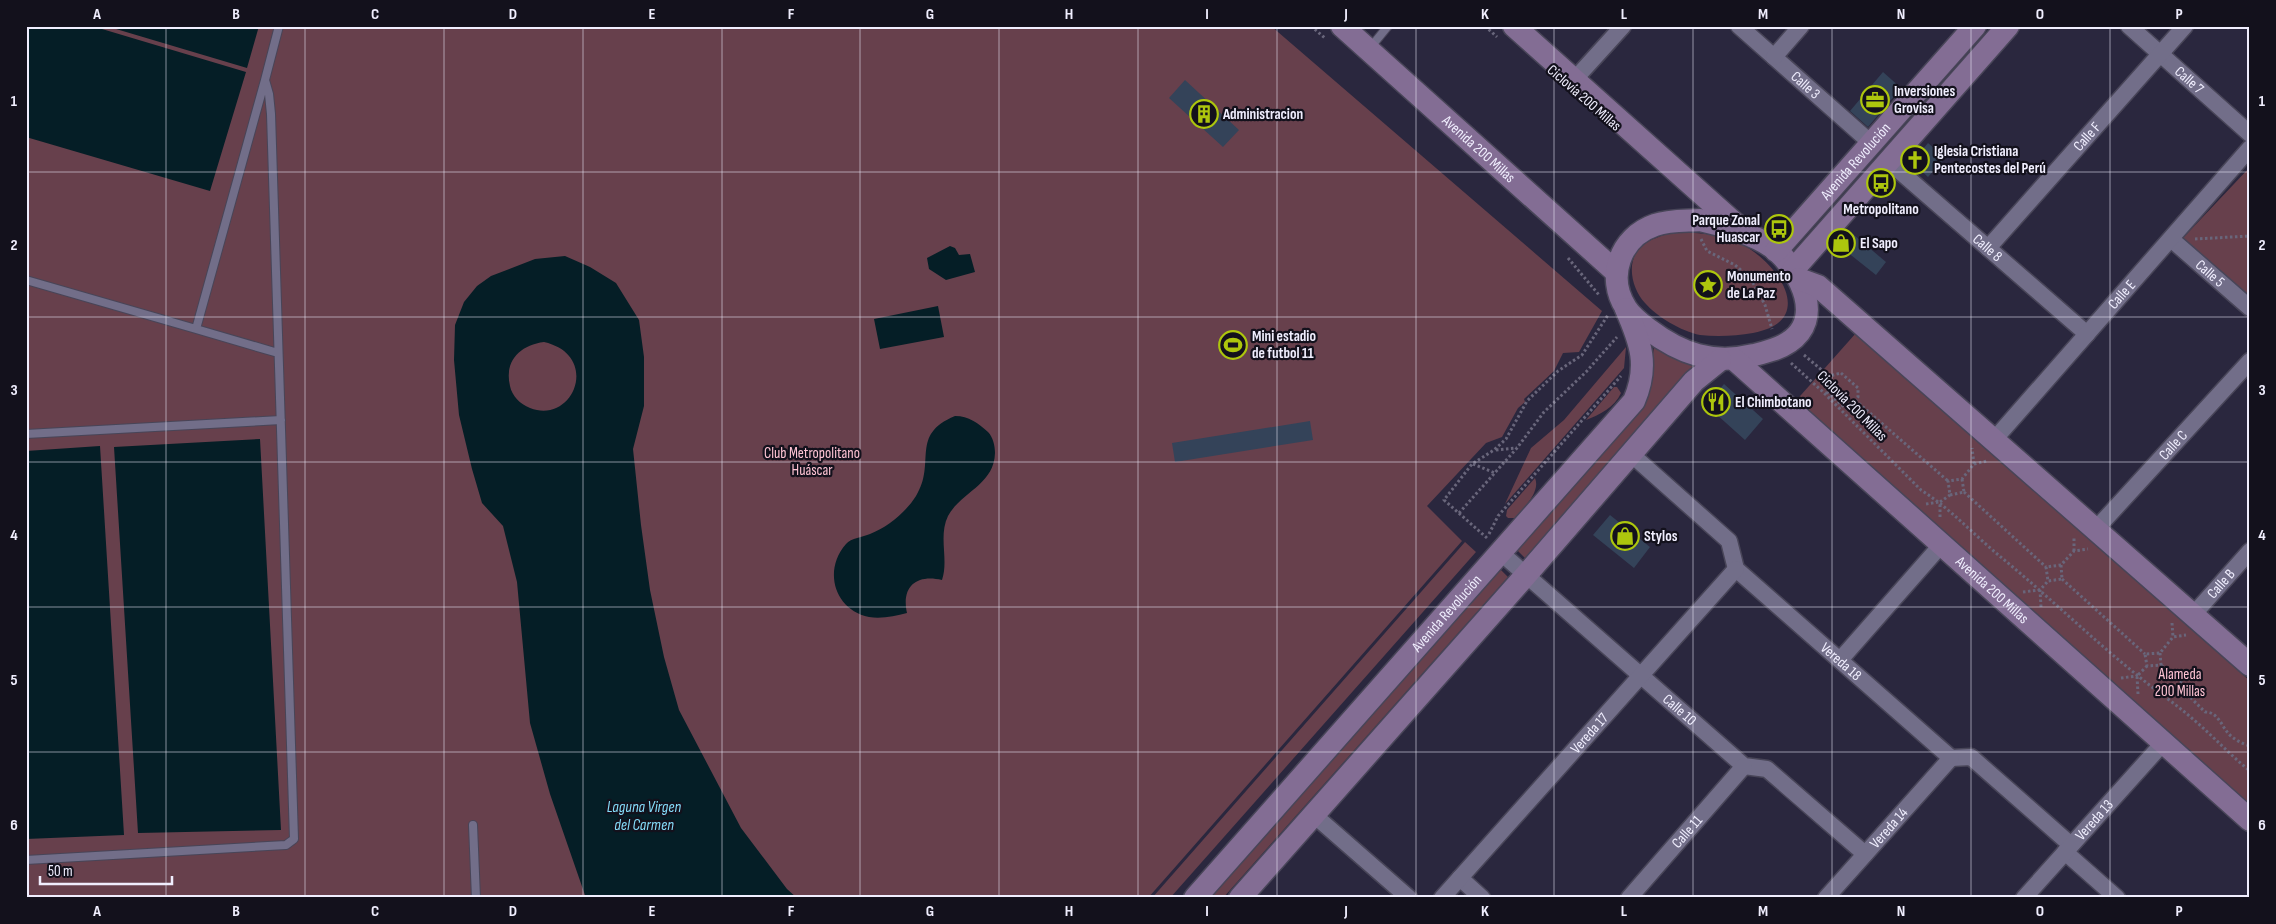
<svg xmlns="http://www.w3.org/2000/svg" width="2276" height="924" font-family="'Sofia Sans Condensed',sans-serif">
<style>
.green{fill:#67404c}
.water{fill:#051e26;fill-rule:evenodd}
.building{fill:#344359}
.lines{fill:none;stroke-linecap:round;stroke-linejoin:round}
.lane-casing{stroke:#484558;stroke-width:10}
.street-casing{stroke:#484558;stroke-width:19}
.secondary-casing{stroke:#484558;stroke-width:25}
.path{stroke:#69667b;stroke-width:3;stroke-dasharray:2.5 2.5;stroke-linecap:butt}
.lane{stroke:#726e89;stroke-width:8}
.street{stroke:#726e89;stroke-width:16}
.secondary{stroke:#836d94;stroke-width:22}
.grid{fill:none;stroke:#f0eefe;stroke-width:1;stroke-opacity:0.55}
.labels{text-anchor:middle;dominant-baseline:central;stroke-width:4.5;stroke-linejoin:round;paint-order:stroke}
.street-label{font-size:15px;fill:#f0eefe;stroke:#13111c}
.poi-label{font-size:15px;font-weight:bold;fill:#f0eefe;stroke:#13111c;text-anchor:start}
.park-label{font-size:15px;fill:#ffc4d4;stroke:#13111c}
.water-label{font-size:16px;font-style:italic;fill:#85dcfa;stroke:#13111c}
.neatline{fill:none;stroke:#f0eefe;stroke-width:2}
.grid-label{font-size:16px;text-anchor:middle;font-weight:bold;fill:#f0eefe}
</style>
<rect width="100%" height="100%" fill="#2a273e"/>
<path class="green" d="M26,26H1271L1602,311L1579,352L1563,353L1554,371L1524,399L1525,402L1518,408L1502,437L1486,443L1427,506L1462,541L1148,898H26Z
M2250,167V298L2182,239Z
M1670,233C1694,232 1720,233 1741,244C1779,263 1818,321 1753,333C1736,336 1717,337 1700,335C1681,331 1657,317 1645,303C1631,288 1625,259 1643,245C1651,239 1661,236 1670,233Z
M1856,333L2250,681V808L1793,404Z
M1626,347L1624,368L1505,504L1531,448L1564,420Z
M1654,347L1696,366L1525,558L1514,547L1650,375Z
M1614,387H1617L1621,393C1615,407 1599,415 1586,420Z
M1535,478C1541,492 1523,508 1515,518H1508L1506,516L1507,510Z
M1465,542L1476,552L1170,898H1152Z
M1497,566L1508,577L1223,898H1204Z"/>
<path class="water" d="M26,26H92L246,72L210,191L26,137Z
M106,26H259L247,68Z
M950,246L955,248L959,255L970,254L975,272L946,280L929,269L927,258Z
M565,256L590,267L616,283L639,320L644,357V406L633,449L641,525L650,590L664,657L679,710L741,828L787,889L797,898H586L550,794L530,723L517,582L503,526L482,503L472,469L459,415L454,360L455,325L464,302L477,286L491,276L535,259ZM544,342C601,355 574,425 530,408C520,404 512,396 510,386C504,361 520,345 544,342Z
M938,306L944,337L880,349L874,319Z
M955,416C969,416 978,423 988,432C993,437 995,446 995,453C994,485 962,491 948,516C938,537 949,559 942,580C917,574 901,586 907,613C895,616 882,619 869,617C834,610 823,570 846,544C851,538 863,537 870,534C888,527 906,512 916,496C937,463 909,435 955,416Z
M260,439L281,830L138,833L114,447Z
M100,446L124,835L26,839V451Z"/>
<path class="building" d="M1883,72L1901,88L1868,127L1850,111Z
M1185,80L1239,130L1223,147L1169,98Z
M1928,143L1945,158L1928,177L1912,162Z
M1848,230L1886,262L1876,275L1837,244Z
M1724,384L1763,419L1745,440L1706,405Z
M1310,421L1313,440L1175,462L1172,443Z
M1610,515L1650,547L1634,568L1593,535Z"/>
<g class="lines">
<defs>
<path id="lane" d="M1370,48L1388,26
M26,280L196,329L265,80
M196,329L278,353
M26,434L281,420
M473,825L476,898
M26,860L286,845L294,839L271,114L269,94L265,80L279,26"/>
<g id="street">
<path id="s1" d="M1739,26L1871,143"/>
<path id="s2" d="M2129,26L2250,134"/>
<path d="M1774,57L1801,26"/>
<path d="M1575,79L1623,26"/>
<path id="s3" d="M1888,161L2087,334"/>
<path id="s4" d="M2171,239L2250,308"/>
<path id="s5" d="M1988,248L2185,26"/>
<path id="s6" d="M1993,441L2250,148"/>
<path id="s7" d="M1631,454L1729,541L1736,569L1951,758L1971,757L2071,845"/>
<path id="s8" d="M2096,529L2250,361"/>
<path id="s9" d="M1500,552L1744,766L1767,769L1865,854"/>
<path id="s10" d="M2193,615L2250,551"/>
<path d="M1840,660L1942,544"/>
<path d="M1314,815L1409,898"/>
<path d="M2065,852L2117,898"/>
<path d="M1460,878L1482,898"/>
<path id="s11" d="M1442,898L1736,569"/>
<path id="s12" d="M1629,898L1744,766"/>
<path id="s13" d="M1826,898L1951,758"/>
<path id="s14" d="M2024,898L2164,742"/>
</g>
<g id="secondary">
<path id="s15" d="M1342,26L1615,271"/>
<path d="M1514,26L1741,229"/>
<path d="M1700,220C1723,225 1760,236 1777,251C1801,273 1824,319 1789,342C1779,349 1766,352 1754,355C1713,365 1681,354 1648,329C1640,323 1631,316 1626,308C1606,277 1620,237 1655,225C1669,220 1685,221 1700,220Z"/>
<path id="s16" d="M1776,251L1975,26"/>
<path d="M1793,270L2008,26"/>
<path d="M1799,279L1818,286L2250,665"/>
<path id="s17" d="M1735,360L2250,820"/>
<path id="s18" d="M1195,898L1634,401C1649,366 1641,343 1626,309"/>
<path d="M1240,898L1526,575L1694,381L1720,360"/>
</g>
</defs>
<use href="#lane" class="lane-casing"/>
<use href="#street" class="street-casing"/>
<use href="#secondary" class="secondary-casing"/>
<path class="path" d="M1311,26L1326,39
M1485,26L1497,37
M1701,239L1707,251L1735,265L1751,279L1765,305L1772,329
M2195,239L2250,236
M1568,258L1599,295
M1804,355L1831,378
M1791,363L1822,391L1921,490C1951,509 1975,536 2002,558C2048,596 2091,638 2137,675C2156,691 2176,704 2194,720C2213,736 2230,755 2250,771
M1841,373L1858,388V397L1852,404L1844,407L1827,392V382L1833,375Z
M1855,400L1948,481
M1496,450L1517,448
M1473,464L1495,473
M1974,464L1987,461
M1962,479L1964,492L1950,495L1948,481L1962,479L1974,464L1972,448
M1964,492L2046,567
M1926,504L1939,502
M1459,513L1517,448L1544,412L1586,372L1617,337
M1940,517V502L1950,495
M1489,534L1498,516L1621,376
M1487,538L1444,500L1472,464L1494,450L1506,439L1527,401L1558,371L1582,355L1608,315
M2074,551V537
M2061,565L2062,579L2048,581L2046,567L2061,565L2074,551L2088,549
M2062,579L2145,654
M2023,592L2039,590
M2041,607L2040,590L2048,581
M2172,623L2173,637
M2160,653L2161,665L2147,666L2145,654L2160,653L2173,637L2186,635
M2161,665L2186,686L2191,698L2205,712C2218,712 2221,725 2228,733C2233,739 2243,744 2250,746
M2121,678L2137,676
M2138,694L2137,676L2147,666"/>
<use href="#lane" class="lane"/>
<use href="#street" class="street"/>
<use href="#secondary" class="secondary"/>
</g>
<path class="grid" d="M166,26V898M305,26V898M444,26V898M583,26V898M722,26V898M860,26V898M999,26V898M1138,26V898M1277,26V898M1416,26V898M1554,26V898M1693,26V898M1832,26V898M1971,26V898M2110,26V898M26,172H2250M26,317H2250M26,462H2250M26,607H2250M26,752H2250"/>
<defs>
<symbol id="office-ring" viewBox="-11 -11 22 22"><circle r="9.5" fill="#13111c" stroke="#adc60d" stroke-width="1.5"/><path d="M-6-3h4V-5.5h4V-3h4V5H-6ZM-1-4.5V-3h2v-1.5ZM-6 0V1H6V0Z" fill="#adc60d"/></symbol>
<symbol id="building-ring" viewBox="-11 -11 22 22"><circle r="9.5" fill="#13111c" stroke="#adc60d" stroke-width="1.5"/><path d="M-4-6H4V6H1V3H-1V6H-4ZM-2.5-4.3h1.7v1.8h-1.7ZM.8-4.3h1.7v1.8H.8ZM-2.5-1h1.7V.8h-1.7ZM.8-1h1.7V.8H.8Z" fill="#adc60d"/></symbol>
<symbol id="church-ring" viewBox="-11 -11 22 22"><circle r="9.5" fill="#13111c" stroke="#adc60d" stroke-width="1.5"/><path d="M-1.2-6h2.4v3.5h3.3v2.4h-3.3V6h-2.4V-.1h-3.3v-2.4h3.3Z" fill="#adc60d"/></symbol>
<symbol id="bus-ring" viewBox="-11 -11 22 22"><circle r="9.5" fill="#13111c" stroke="#adc60d" stroke-width="1.5"/><path d="M-5-6H5V4H4V6H2V4H-2V6H-4V4H-5ZM-3.5-4V0h7V-4ZM-3.5 1.2v1.5H-2V1.2ZM2 1.2v1.5H3.5V1.2Z" fill="#adc60d"/></symbol>
<symbol id="shop-ring" viewBox="-11 -11 22 22"><circle r="9.5" fill="#13111c" stroke="#adc60d" stroke-width="1.5"/><path d="M-5-2.5h2.3a2.7 3.5 0 0 1 5.4 0H5L5.5 6h-11ZM-1.5-2.5h3a1.5 2.3 0 0 0-3 0Z" fill="#adc60d"/></symbol>
<symbol id="sight-ring" viewBox="-11 -11 22 22"><circle r="9.5" fill="#13111c" stroke="#adc60d" stroke-width="1.5"/><path d="M0-6L1.8-2.2L6-1.7L2.9 1.2L3.7 5.4L0 3.3L-3.7 5.4L-2.9 1.2L-6-1.7L-1.8-2.2Z" fill="#adc60d"/></symbol>
<symbol id="stadium-ring" viewBox="-11 -11 22 22"><circle r="9.5" fill="#13111c" stroke="#adc60d" stroke-width="1.5"/><path d="M0-5a6.5 5 0 1 0 0 10a6.5 5 0 1 0 0-10ZM-3.5-1.8h7v3.6h-7Z" fill="#adc60d"/></symbol>
<symbol id="restaurant-ring" viewBox="-11 -11 22 22"><circle r="9.5" fill="#13111c" stroke="#adc60d" stroke-width="1.5"/><path d="M-5-6h1v4h1v-4h1v4h1v-4h1v5L-1.5 .5V6h-2V.5L-5-1ZM5-6V6H3V1.5H1.5Q1.5-4 5-6Z" fill="#adc60d"/></symbol>
</defs>
<g fill-rule="evenodd">
<use href="#office-ring" x="1859" y="84" width="32" height="32"/>
<use href="#building-ring" x="1188" y="98" width="32" height="32"/>
<use href="#church-ring" x="1899" y="144" width="32" height="32"/>
<use href="#bus-ring" x="1865" y="167" width="32" height="32"/>
<use href="#bus-ring" x="1763" y="213" width="32" height="32"/>
<use href="#shop-ring" x="1825" y="227" width="32" height="32"/>
<use href="#sight-ring" x="1692" y="269" width="32" height="32"/>
<use href="#stadium-ring" x="1217" y="329" width="32" height="32"/>
<use href="#restaurant-ring" x="1700" y="386" width="32" height="32"/>
<use href="#shop-ring" x="1609" y="520" width="32" height="32"/>
</g>
<g class="labels">
<g class="street-label">
<text stroke="none"><textPath href="#s2" startOffset="81">Calle 7</textPath></text>
<text stroke="none"><textPath href="#s1" startOffset="89">Calle 3</textPath></text>
<text transform="translate(1584 98) rotate(41)">Ciclovía 200 Millas</text>
<text stroke="none"><textPath href="#s5" startOffset="149">Calle F</textPath></text>
<text stroke="none"><textPath href="#s15" startOffset="184">Avenida 200 Millas</textPath></text>
<text stroke="none"><textPath href="#s16" startOffset="120">Avenida Revolución</textPath></text>
<text stroke="none"><textPath href="#s3" startOffset="132">Calle 8</textPath></text>
<text stroke="none"><textPath href="#s4" startOffset="52">Calle 5</textPath></text>
<text stroke="none"><textPath href="#s6" startOffset="195">Calle E</textPath></text>
<text transform="translate(1852 406) rotate(45)">Ciclovía 200 Millas</text>
<text stroke="none"><textPath href="#s8" startOffset="114">Calle C</textPath></text>
<text stroke="none"><textPath href="#s10" startOffset="42">Calle B</textPath></text>
<text stroke="none"><textPath href="#s17" startOffset="345">Avenida 200 Millas</textPath></text>
<text stroke="none"><textPath href="#s18" startOffset="380">Avenida Revolución</textPath></text>
<text stroke="none"><textPath href="#s7" startOffset="300">Vereda 18</textPath></text>
<text stroke="none"><textPath href="#s9" startOffset="239">Calle 10</textPath></text>
<text stroke="none"><textPath href="#s11" startOffset="221">Vereda 17</textPath></text>
<text stroke="none"><textPath href="#s14" startOffset="105">Vereda 13</textPath></text>
<text stroke="none"><textPath href="#s13" startOffset="94">Vereda 14</textPath></text>
<text stroke="none"><textPath href="#s12" startOffset="88">Calle 11</textPath></text>
</g>
<g class="poi-label">
<text x="1894" y="91">Inversiones<tspan x="1894" dy="17">Grovisa</tspan></text>
<text x="1223" y="114">Administracion</text>
<text x="1934" y="151">Iglesia Cristiana<tspan x="1934" dy="17">Pentecostes del Perú</tspan></text>
<text x="1881" y="209" text-anchor="middle">Metropolitano</text>
<text x="1760" y="220" text-anchor="end">Parque Zonal<tspan x="1760" dy="17">Huascar</tspan></text>
<text x="1860" y="243">El Sapo</text>
<text x="1727" y="276">Monumento<tspan x="1727" dy="17">de La Paz</tspan></text>
<text x="1252" y="336">Mini estadio<tspan x="1252" dy="17">de futbol 11</tspan></text>
<text x="1735" y="402">El Chimbotano</text>
<text x="1644" y="536">Stylos</text>
</g>
<g class="park-label">
<text x="812" y="453">Club Metropolitano<tspan x="812" dy="17">Huáscar</tspan></text>
<text x="2180" y="674">Alameda<tspan x="2180" dy="17">200 Millas</tspan></text>
</g>
<g class="water-label">
<text x="644" y="807">Laguna Virgen<tspan x="644" dy="18">del Carmen</tspan></text>
</g>
</g>
<rect width="2276" height="924" fill="none" stroke="#13111c" stroke-width="55"/>
<path d="M40 876v8h132v-8" fill="none" stroke="#f0eefe" stroke-width="2.5"/>
<text x="48" y="876" font-size="15" fill="#f0eefe" stroke="#13111c" stroke-width="4" paint-order="stroke">50 m</text>
<rect x="28" y="28" width="2220" height="868" class="neatline"/>
<g class="grid-label">
<text x="97" y="19">A</text>
<text x="236" y="19">B</text>
<text x="375" y="19">C</text>
<text x="513" y="19">D</text>
<text x="652" y="19">E</text>
<text x="791" y="19">F</text>
<text x="930" y="19">G</text>
<text x="1069" y="19">H</text>
<text x="1207" y="19">I</text>
<text x="1346" y="19">J</text>
<text x="1485" y="19">K</text>
<text x="1624" y="19">L</text>
<text x="1763" y="19">M</text>
<text x="1901" y="19">N</text>
<text x="2040" y="19">O</text>
<text x="2179" y="19">P</text>
<text x="14" y="106">1</text>
<text x="2262" y="106">1</text>
<text x="14" y="250">2</text>
<text x="2262" y="250">2</text>
<text x="14" y="395">3</text>
<text x="2262" y="395">3</text>
<text x="14" y="540">4</text>
<text x="2262" y="540">4</text>
<text x="14" y="685">5</text>
<text x="2262" y="685">5</text>
<text x="14" y="830">6</text>
<text x="2262" y="830">6</text>
<text x="97" y="916">A</text>
<text x="236" y="916">B</text>
<text x="375" y="916">C</text>
<text x="513" y="916">D</text>
<text x="652" y="916">E</text>
<text x="791" y="916">F</text>
<text x="930" y="916">G</text>
<text x="1069" y="916">H</text>
<text x="1207" y="916">I</text>
<text x="1346" y="916">J</text>
<text x="1485" y="916">K</text>
<text x="1624" y="916">L</text>
<text x="1763" y="916">M</text>
<text x="1901" y="916">N</text>
<text x="2040" y="916">O</text>
<text x="2179" y="916">P</text>
</g>
</svg>
